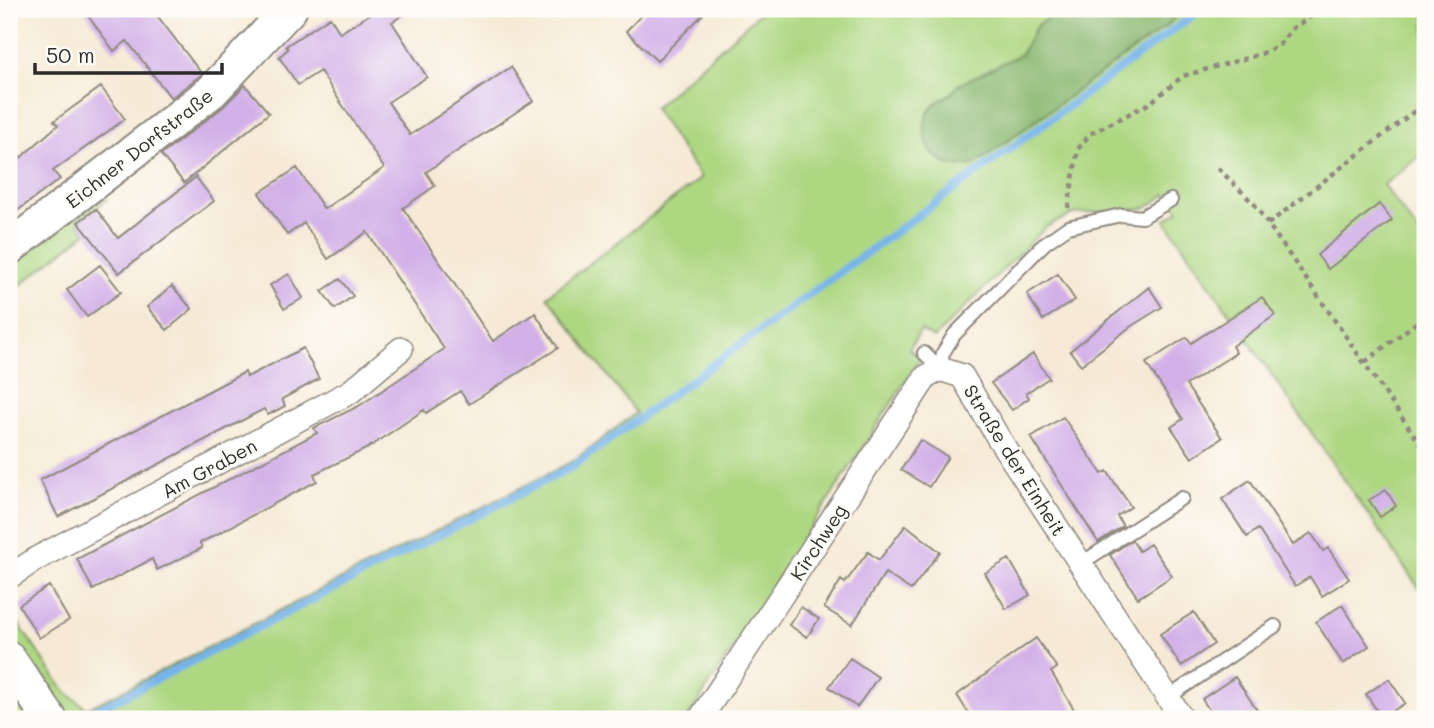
<svg xmlns="http://www.w3.org/2000/svg" width="1434" height="728" font-family="Mali,sans-serif">
<style>
.green{fill:#aed782;stroke:#6c8156;stroke-width:2}
.forest{fill:#8ab870;stroke:#5a724e;stroke-width:2}
.lines{fill:none;stroke-linecap:round;stroke-linejoin:round}
.stream{stroke:#76b4e9;stroke-width:8}
.building{fill:#d2b1e8}
.lane-casing{stroke:#908a80;stroke-width:16}
.street-casing{stroke:#908a80;stroke-width:26}
.secondary-casing{stroke:#908a80;stroke-width:37}
.path{stroke:#908a80;stroke-width:4.5;stroke-dasharray:5 5;stroke-linecap:butt}
.lane{stroke:#fff;stroke-width:12}
.street{stroke:#fff;stroke-width:23}
.secondary{stroke:#fff;stroke-width:33}
.labels{text-anchor:middle;dominant-baseline:central;stroke-width:5;stroke-linejoin:round;paint-order:stroke}
.street-label{font-size:19px;fill:#2b2b2b;stroke:#fdfcf7}
</style>
<rect width="100%" height="100%" fill="#fdfcf7"/>
<filter id="ink" filterUnits="userSpaceOnUse"><feTurbulence type="fractalNoise" baseFrequency=".0143" numOctaves="2"/><feDisplacementMap in="SourceGraphic" scale="14" xChannelSelector="R" yChannelSelector="G"/><feConvolveMatrix kernelMatrix="1 2 1 2 8 2 1 2 1" color-interpolation-filters="sRGB"/></filter>
<filter id="wash" filterUnits="userSpaceOnUse"><feTurbulence type="fractalNoise" baseFrequency=".00686" numOctaves="4" result="noise"/><feDisplacementMap in="SourceGraphic" scale="28" xChannelSelector="R" yChannelSelector="G"/><feGaussianBlur stdDeviation="1.57" result="paint"/><feColorMatrix in="noise" values="0 0 0 0 0 0 0 0 0 0 0 0 0 0 0 0 0 1.4 0 .05"/><feComposite in="paint" operator="in"/></filter>
<g filter="url(#wash)">
<rect width="100%" height="100%" fill="#f6ead6"/>
<path class="green" d="M764,9H1425V152L1383,185L1425,241V597L1165,220L1179,210L1166,194L1146,208L1073,214L1046,227L934,338L921,330L909,349L921,357L687,719H66L9,637V610L64,690L87,709L573,461L636,413L547,296L701,178L654,108Z
M100,195L107,199L78,222L86,233L9,294V264Z
M9,694L17,695L34,719H9Z"/>
<path class="forest" d="M1063,9H1183L1168,25L974,165C957,168 946,167 934,154C921,141 921,113 938,102C947,95 953,95 958,85L1021,54L1037,25Z"/>
<g class="lines">
<path class="stream" d="M87,715L572,467L1202,9"/>
</g>
<g id="blocks">
<path class="building" d="M83,9H152L202,74L171,98L127,41L114,51Z
M378,9H412L392,22L427,77L388,102L410,135L511,67L533,101L426,172L435,186L403,208L493,341L535,313L558,348L469,404L460,391L426,413L424,410L368,448L314,474L317,481L200,543L202,548L157,570L152,559L93,590L77,559L317,433L314,428L359,406L444,349L367,232L328,259L304,223L287,235L259,193L297,168L324,209L384,168L320,71L298,85L279,57L288,49L286,46L330,17L340,33Z
M648,9H708L657,61L626,31Z
M245,85L269,113L184,183L161,155L223,107Z
M101,87L125,119L53,171L60,179L9,217V168L58,125L54,121Z
M196,177L214,201L119,273L78,222L96,209L118,238Z
M1379,204L1392,220L1328,269L1317,255Z
M100,265L121,292L87,317L67,290Z
M289,274L303,298L284,309L270,285Z
M1058,274L1075,300L1043,320L1027,294Z
M340,279L353,296L335,309L322,291Z
M172,286L192,309L167,330L147,307Z
M1149,287L1162,307L1130,327L1081,365L1070,351Z
M1262,297L1275,315L1232,346L1236,353L1186,385L1222,438L1192,458L1171,427L1183,419L1146,363L1187,337L1191,343Z
M303,348L319,379L282,399L285,406L268,415L264,409L58,517L40,480L245,372L247,377Z
M1033,354L1049,378L1026,393L1029,398L1012,410L991,383Z
M1063,417L1102,474L1107,471L1131,507L1117,516L1123,526L1098,542L1031,437Z
M920,440L948,457L929,487L901,470Z
M1250,480L1293,545L1311,533L1323,551L1328,548L1349,579L1322,596L1310,577L1295,586L1258,529L1247,537L1222,499Z
M1386,490L1396,506L1380,517L1369,500Z
M906,525L940,552L911,590L885,573L852,625L824,608L841,580L845,583L868,552L879,560Z
M1132,540L1139,551L1150,544L1172,576L1138,598L1110,555Z
M1009,559L1030,595L1006,609L985,573Z
M49,586L69,620L39,638L19,605Z
M1342,605L1369,646L1343,664L1316,622Z
M801,607L819,619L807,637L789,625Z
M1194,612L1214,644L1181,666L1160,634Z
M1036,638L1057,668L1051,672L1080,719H972L957,695Z
M850,658L878,677L857,707L829,687Z
M1235,677L1257,710L1253,712L1258,719H1215L1202,699Z
M1389,679L1405,703L1382,718L1366,694Z"/>
</g>
</g>
<g filter="url(#ink)">
<use href="#blocks" fill-opacity="0" stroke="#908a80" stroke-width="2"/>
<g class="lines">
<defs>
<path id="lane" d="M924,353L940,369
M940,369L943,353L954,335L1045,243L1068,227L1121,215L1142,217L1171,200
M1080,564L1182,498
M1167,698L1275,626"/>
<path id="street" d="M9,577L36,559L350,392L401,349
M700,719L926,377L940,369L962,376L999,439L1182,719"/>
<path id="secondary" d="M9,248L211,92L290,9
M9,659L50,719"/>
</defs>
<use href="#lane" class="lane-casing"/>
<use href="#street" class="street-casing"/>
<use href="#secondary" class="secondary-casing"/>
<path class="path" d="M1218,168L1255,205L1425,451
M1068,208L1078,149L1090,134L1150,103L1183,76L1261,54L1279,45L1293,28L1322,9
M1268,224L1425,103
M1365,362L1425,316"/>
<use href="#lane" class="lane"/>
<use href="#street" class="street"/>
<use href="#secondary" class="secondary"/>
</g>
</g>
<g class="labels">
<g class="street-label">
<text transform="translate(139 148) rotate(-38)">Eichner Dorfstraße</text>
<text transform="translate(1015 460) rotate(58)">Straße der Einheit</text>
<text transform="translate(209 468) rotate(-28)">Am Graben</text>
<text transform="translate(818 542) rotate(-57)">Kirchweg</text>
</g>
</g>
<rect width="1434" height="728" fill="none" stroke="#fdfcf7" stroke-width="35"/>
<path d="M35 63v10h187v-10" fill="none" stroke="#2b2b2b" stroke-width="3.5"/>
<text x="46" y="63" font-size="21" fill="#2b2b2b" stroke="#fdfcf7" stroke-width="5" paint-order="stroke">50 m</text>
</svg>
